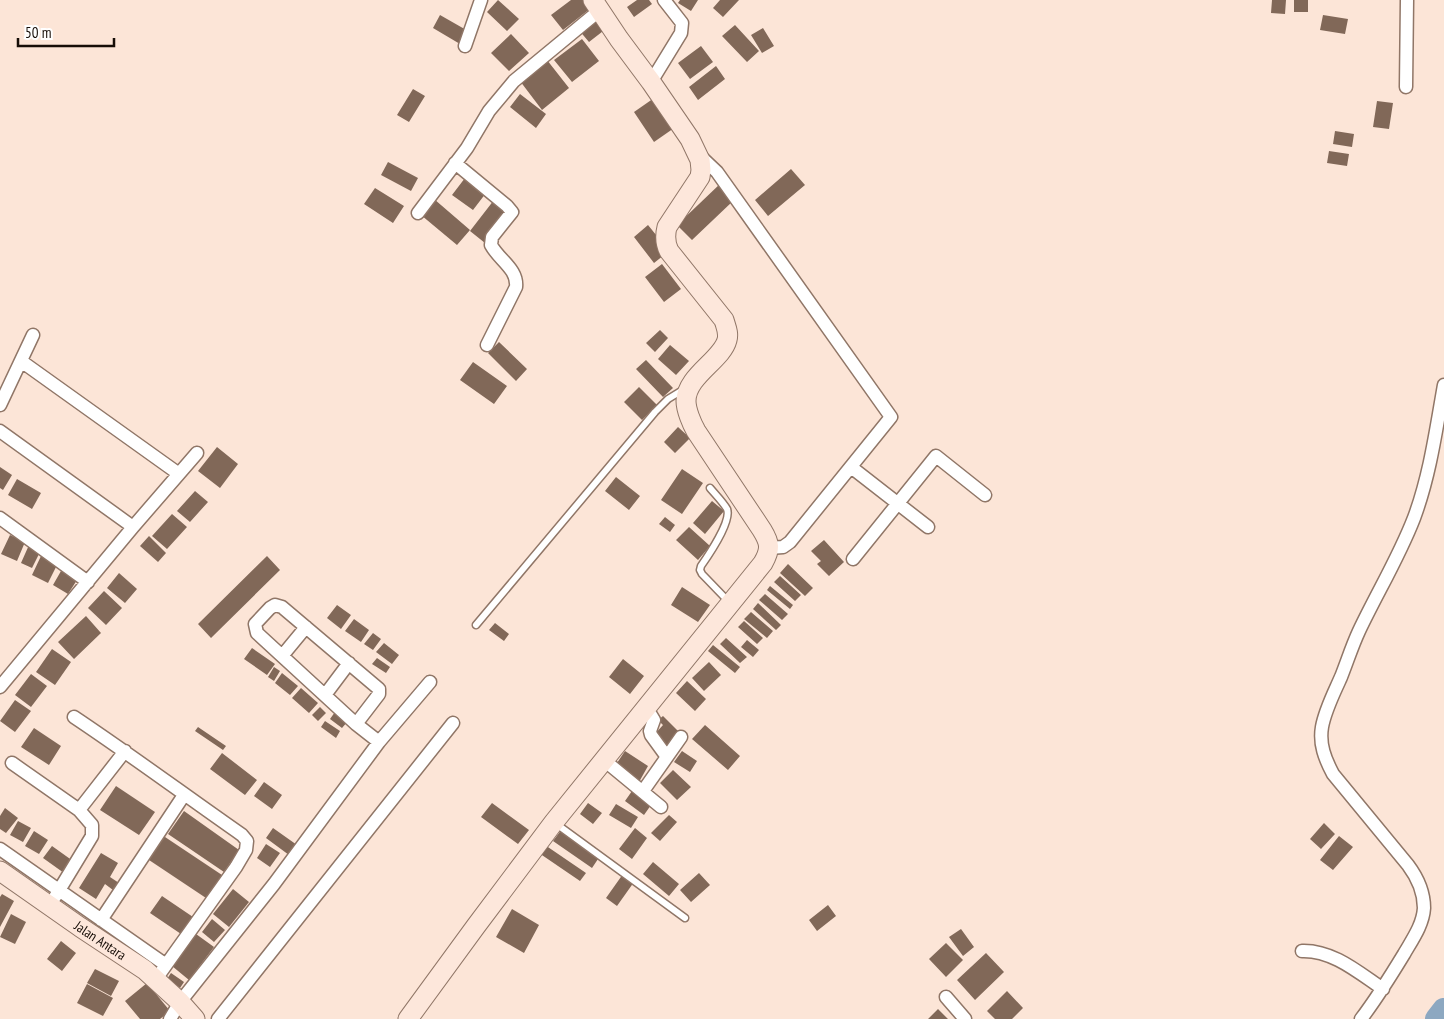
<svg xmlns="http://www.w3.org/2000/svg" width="1444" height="1019" font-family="'PT Sans Narrow',sans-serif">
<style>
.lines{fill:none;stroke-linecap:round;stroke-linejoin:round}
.river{stroke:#8da8c1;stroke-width:24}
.building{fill:#816858}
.lane-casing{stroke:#907667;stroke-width:9}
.street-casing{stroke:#907667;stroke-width:15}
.secondary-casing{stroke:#907667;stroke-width:21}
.lane{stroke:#fff;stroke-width:6}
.street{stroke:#fff;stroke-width:12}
.secondary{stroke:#fde7db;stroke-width:19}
.labels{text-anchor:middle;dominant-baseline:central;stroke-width:4.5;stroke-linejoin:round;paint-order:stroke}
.street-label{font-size:14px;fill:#160d07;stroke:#fff}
</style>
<rect width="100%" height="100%" fill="#fce5d7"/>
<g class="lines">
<path class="river" d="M1437,1019L1444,1010"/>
</g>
<path class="building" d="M498,0L519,19L507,31L487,12Z
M571,0H585L591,8L563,30L551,15Z
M637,0H649L652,4L634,17L627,7Z
M680,0H698L691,11L678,3Z
M720,0H739L723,17L713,8Z
M1272,0H1286L1285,14L1271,13Z
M1294,0H1308V12H1294Z
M597,14L607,28L589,42L578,29Z
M440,15L468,31L460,44L433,28Z
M1323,15L1348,19L1345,34L1320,30Z
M735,25L759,51L747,62L722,36Z
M763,28L774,46L762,53L751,35Z
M511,34L529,53L509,71L491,53Z
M582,39L599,61L572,82L554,60Z
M701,46L713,62L690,79L678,63Z
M547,60L569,88L542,110L520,81Z
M716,66L725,79L698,100L689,87Z
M413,89L425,96L409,122L397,115Z
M520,94L546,114L536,128L510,107Z
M657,96L677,126L654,142L634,112Z
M1377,101L1393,103L1389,129L1373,127Z
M1335,131L1354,134L1352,147L1333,144Z
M1329,151L1349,154L1347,166L1327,163Z
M388,162L418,178L411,191L381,175Z
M791,169L805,185L768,216L755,200Z
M465,178L486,193L473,210L452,195Z
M721,183L733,201L692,240L677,225Z
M375,188L404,206L393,223L364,204Z
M434,199L470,230L457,245L421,215Z
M494,200L510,212L485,243L470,231Z
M648,225L669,251L654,263L634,237Z
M662,264L681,289L664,302L645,277Z
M660,330L668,338L655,352L646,343Z
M499,342L527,369L516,381L488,353Z
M670,345L689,361L676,375L658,359Z
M646,360L673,388L663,397L636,369Z
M473,362L507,386L494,404L460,380Z
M639,387L657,405L642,420L624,402Z
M678,427L690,438L675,453L664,442Z
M217,447L238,464L220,488L198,471Z
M0,467L12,475L3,490L0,488Z
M682,469L703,483L682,514L661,500Z
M616,477L640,496L629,510L605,491Z
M17,479L41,493L32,509L8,495Z
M195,491L208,502L190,522L177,511Z
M712,501L724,511L705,534L693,523Z
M172,514L187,527L167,549L152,536Z
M665,517L675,525L670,532L659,524Z
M689,527L710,546L698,560L676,540Z
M10,535L25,542L17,561L1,554Z
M149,536L166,553L158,562L140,546Z
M824,540L844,562L829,576L817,564L821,561L811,551Z
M29,545L41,550L32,568L21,563Z
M41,556L57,565L48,583L32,575Z
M267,556L280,570L211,638L198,624Z
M788,564L813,588L805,596L780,573Z
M61,571L77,580L68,594L53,585Z
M119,573L137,589L125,603L107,588Z
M780,576L801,595L795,601L774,582Z
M770,586L793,605L790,609L767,590Z
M682,587L710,605L698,622L671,605Z
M104,591L122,608L106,625L88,608Z
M765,594L788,614L782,620L759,600Z
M758,603L781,625L776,630L753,609Z
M337,605L351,615L341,629L327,618Z
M751,612L773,631L767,638L744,619Z
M86,616L101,633L74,659L58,642Z
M354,619L369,630L361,642L345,631Z
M744,621L763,638L757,644L738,627Z
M495,623L509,634L504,641L489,630Z
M373,633L381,639L373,650L364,644Z
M726,638L747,657L740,663L720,644Z
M747,640L759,650L753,657L741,647Z
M384,643L399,655L392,664L376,652Z
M713,645L740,667L735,673L708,651Z
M252,648L275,664L267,675L244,659Z
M52,649L71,662L55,685L36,672Z
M377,658L390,667L386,673L372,664Z
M623,659L644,676L630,694L609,677Z
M709,662L721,675L704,691L692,678Z
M274,667L280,671L274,681L268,677Z
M282,673L298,686L290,695L275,683Z
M31,674L47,686L31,707L15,695Z
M687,681L706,699L695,711L676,693Z
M301,688L318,703L309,713L292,698Z
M15,700L31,711L15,732L0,721Z
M320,707L326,713L318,721L312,715Z
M335,712L348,721L342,728L330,719Z
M663,716L679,732L667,747L654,735L663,725L658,720Z
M325,721L340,731L336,738L321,727Z
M705,725L740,756L728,770L692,739Z
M198,727L226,746L223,750L195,731Z
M34,728L61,746L49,765L21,747Z
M625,751L648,766L639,782L615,766Z
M682,751L697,761L690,772L674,762Z
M222,753L257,780L245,795L210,769Z
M673,770L691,787L677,800L660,783Z
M264,782L282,795L272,809L254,796Z
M116,786L155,812L139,835L100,810Z
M632,791L651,805L644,815L625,801Z
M492,803L529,830L518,844L481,817Z
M588,803L602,813L593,824L580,814Z
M616,804L638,817L631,828L609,815Z
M5,808L18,818L6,833L0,829V816Z
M184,811L239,850L224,872L168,834Z
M669,815L677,822L660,841L651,833Z
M18,821L31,828L23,842L10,835Z
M1324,823L1335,834L1321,849L1310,839Z
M273,828L297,845L289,855L266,838Z
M635,828L647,838L632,859L619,849Z
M562,829L600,856L592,868L553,841Z
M34,831L48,840L39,854L25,846Z
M162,835L222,875L206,898L146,858Z
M1339,836L1353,847L1333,870L1320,860Z
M542,843L586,873L580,881L536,851Z
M266,844L280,853L270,867L257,858Z
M52,846L73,861L64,873L43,858Z
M101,853L118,863L110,877L122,885L117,893L105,884L96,899L79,888Z
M653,862L679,884L669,896L643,874Z
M699,873L710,885L691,902L680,890Z
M623,874L634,882L617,906L606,898Z
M233,889L249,902L229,927L213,914Z
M2,894L14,901L0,927V897Z
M162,896L193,917L181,934L150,913Z
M828,905L836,916L817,931L809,920Z
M512,909L539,925L524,953L496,937Z
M11,914L26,922L15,944L0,937Z
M212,919L225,930L214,942L202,932Z
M961,929L974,947L963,956L949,937Z
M196,934L214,947L189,980L172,966Z
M61,941L76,953L62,971L47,959Z
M946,943L963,960L946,977L929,959Z
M986,953L1004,972L975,1000L957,980Z
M95,969L119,981L111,996L87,983Z
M171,973L184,982L180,988L167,979Z
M147,983L170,1011L160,1019H140L125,1001Z
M87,984L113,998L103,1016L77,1003Z
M1007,991L1023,1008L1012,1019H995L987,1011Z
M938,1009L948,1019H928Z"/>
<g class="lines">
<defs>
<path id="lane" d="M710,488C715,494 723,502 727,509C732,521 708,556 701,566L700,570L702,574L729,602
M476,625L655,412L668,399L686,388
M555,823L685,918"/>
<path id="street" d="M465,46L481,0
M651,82L681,33L682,23L664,0
M1406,87L1407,0
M698,154L717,172L891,417L790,542L783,547L769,548
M455,163L507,206L512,212L492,237L491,245C499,260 518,269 516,287L487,345
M418,213L467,148L489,111L514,81L600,10
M21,361L179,474
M0,405L33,335
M0,431L133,527
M851,467L928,527
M0,518L88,582
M853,559L936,456L985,495
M282,656L306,627
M0,687L133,527L197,453
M325,695L349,663
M645,710L651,715L654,720L650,731L651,735L667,757
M74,717C131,755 186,796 242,835L247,841L246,850L236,867L156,979
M356,724L379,694V689L282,607L275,605L270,608L255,624L257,633L356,724L379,742
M604,760L661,807
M12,763L79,810
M643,791L681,737
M0,849L166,965
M55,897L92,836V825L79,810L125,751
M101,920L184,795
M1302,951C1333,950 1359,973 1383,989
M946,997L965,1019
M170,1019L180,1002L274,884L379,742L430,682
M218,1019L453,723
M1361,1019C1377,998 1390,977 1404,954C1412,940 1423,925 1424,908C1424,892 1417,877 1408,865L1333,774C1325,759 1319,744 1322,727C1325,710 1334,693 1341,677C1347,662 1352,646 1359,631C1377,593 1399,557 1414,518C1430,475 1436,430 1444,385"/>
<g id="secondary">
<path id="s1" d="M0,871L80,927L145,970L180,1002L195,1019"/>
<path d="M408,1019L476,926L554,822L763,563C771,549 770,543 762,530L696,431C692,424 686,410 686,401C686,376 722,360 727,340C729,333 726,327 724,320L669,251C665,243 665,235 667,227L700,177L701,170L700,160L690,139L651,82L619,39L593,0"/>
</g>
</defs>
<use href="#lane" class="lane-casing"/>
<use href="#street" class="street-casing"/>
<use href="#secondary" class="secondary-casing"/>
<use href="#lane" class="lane"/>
<use href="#street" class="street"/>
<use href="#secondary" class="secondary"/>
</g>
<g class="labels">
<g class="street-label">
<text stroke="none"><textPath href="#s1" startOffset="122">Jalan Antara</textPath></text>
</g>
</g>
<path d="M18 38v8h96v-8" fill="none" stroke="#160d07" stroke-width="2.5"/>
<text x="25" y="38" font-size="15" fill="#160d07" stroke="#ffffff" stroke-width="4" paint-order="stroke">50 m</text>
</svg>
